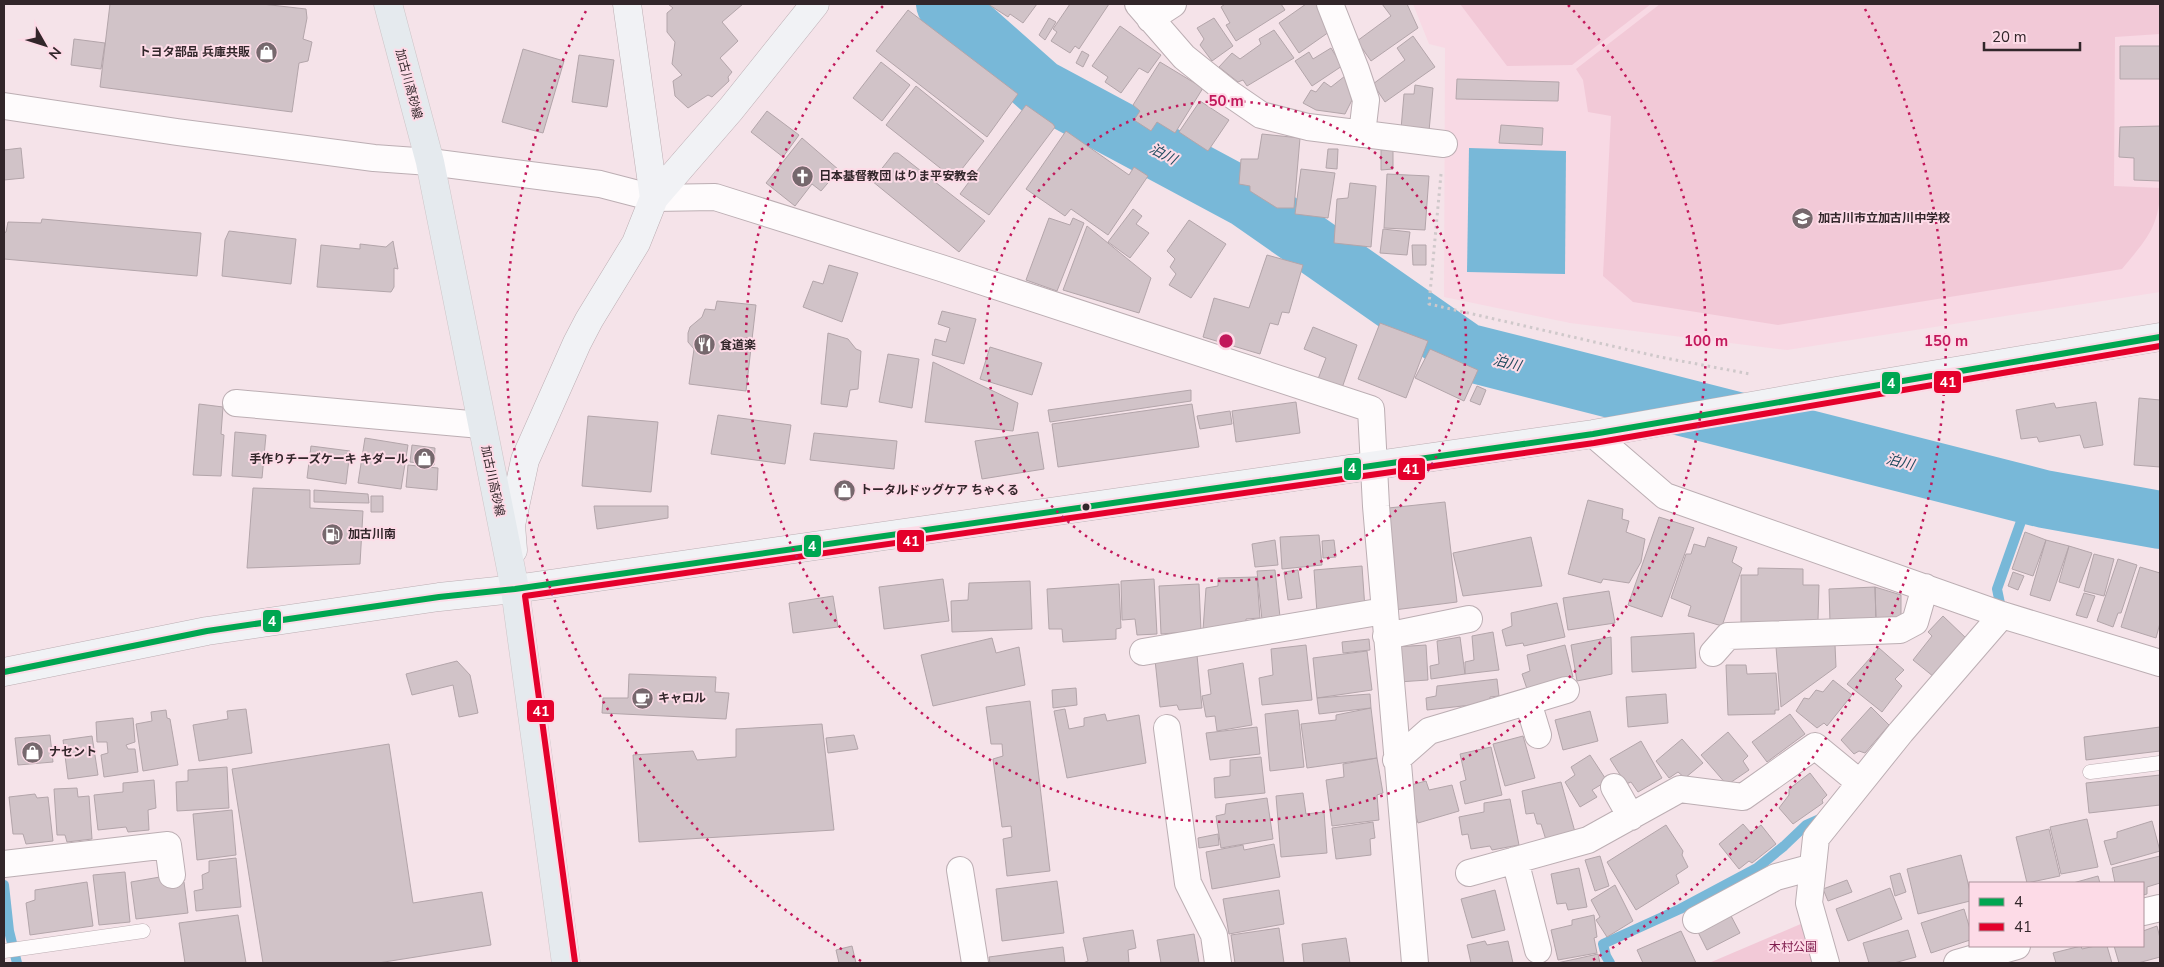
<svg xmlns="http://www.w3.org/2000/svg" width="2164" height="967" font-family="'Nunito Sans','Noto Sans JP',sans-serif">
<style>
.built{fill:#f8d9e4}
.green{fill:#f2c9d7}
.water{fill:#78b8d8}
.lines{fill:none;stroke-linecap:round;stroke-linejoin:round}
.stream{stroke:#78b8d8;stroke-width:10}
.river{stroke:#78b8d8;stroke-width:58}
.building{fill:#d1c3c8;stroke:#b3a5aa}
.lane-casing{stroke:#bcaeb3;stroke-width:15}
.street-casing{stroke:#bcaeb3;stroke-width:28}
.secondary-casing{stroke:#bcaeb3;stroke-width:29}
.primary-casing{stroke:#cec5c8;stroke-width:29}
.path{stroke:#cfc8ca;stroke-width:3;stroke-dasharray:2.5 4;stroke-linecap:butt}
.lane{stroke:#fefbfc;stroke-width:14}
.street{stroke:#fefbfc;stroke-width:26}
.secondary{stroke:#f1f2f5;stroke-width:28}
.primary{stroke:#e5eaee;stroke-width:28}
.bus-1-casing{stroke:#fddbe7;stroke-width:10}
.bus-2-casing{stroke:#fddbe7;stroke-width:10}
.bus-1{stroke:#00a651;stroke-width:6}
.bus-2{stroke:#e4002b;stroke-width:6}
.ring{fill:none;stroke:#c2185b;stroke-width:2.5;stroke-dasharray:2.5 5}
.bus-dot{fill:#32262a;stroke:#fddbe7;stroke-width:2}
.labels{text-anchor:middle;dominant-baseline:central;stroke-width:4;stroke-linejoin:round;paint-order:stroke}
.poi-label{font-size:12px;font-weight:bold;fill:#32262a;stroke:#fddbe7;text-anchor:start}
.street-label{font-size:12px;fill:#32262a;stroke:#fddbe7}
.park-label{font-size:12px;fill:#7f1c4d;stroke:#fddbe7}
.water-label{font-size:14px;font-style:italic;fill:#224c5f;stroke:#fddbe7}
.centre{fill:#c2185b;stroke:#fddbe7;stroke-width:2.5}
.ring-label{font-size:15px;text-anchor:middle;font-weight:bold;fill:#c2185b;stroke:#fddbe7;stroke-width:4;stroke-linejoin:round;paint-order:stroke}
.line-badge{stroke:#fddbe7;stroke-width:2}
.badge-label{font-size:14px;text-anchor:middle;font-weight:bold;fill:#fff}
</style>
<rect width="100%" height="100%" fill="#f5e3e9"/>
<path class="built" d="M1413,4H2160V292L1787,350L1570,323L1444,297L1445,48L1429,44Z"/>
<path class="green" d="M1460,4H1651L1572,65L1507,66Z
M1660,4H2160V34L2115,37L2114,186L2160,188C2160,227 2145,241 2122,269L1778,325L1633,302L1603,276L1611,116L1588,112L1583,80L1576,69Z
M1803,923L1816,963H1709Z"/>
<path class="water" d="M1469,148L1566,151L1565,274L1467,272Z"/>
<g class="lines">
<path class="stream" d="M2002,613L1997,589L2030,496
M4,885L9,931L17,963
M1610,963L1606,956L1603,944L1680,909L1757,868L1784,846L1806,825L1824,817"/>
<path class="river" d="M945,4L1040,88L1247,199L1466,352L2044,499L2160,520"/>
</g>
<path class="building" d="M110,4H262L306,9L307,18L303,39L312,42L308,61L299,63L292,112L100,87Z
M668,4H743L722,22L738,41L720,58L732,72L728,77L729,81L712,97L708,95L688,108L675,96L673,81L682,75L672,64L675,42L667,32V13L673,8Z
M988,4H1037L1023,23L1010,14L1008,17Z
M1070,4H1109L1079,49L1075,46L1070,53L1051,41L1057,32L1053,29Z
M1225,4H1281L1285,10L1236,41L1226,25L1230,23L1221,7Z
M1306,4H1319L1329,32L1299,53L1279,23Z
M1382,4H1407L1418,28L1371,61L1357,41L1391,16Z
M908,10L1018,94L987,137L876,51Z
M1049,18L1056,22L1045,40L1039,35Z
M1214,18L1233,46L1212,61L1200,45L1204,39L1197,28Z
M1120,26L1161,55L1148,73L1139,68L1121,93L1105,82L1108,77L1092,66Z
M1274,30L1294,58L1247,86L1243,80L1238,82L1219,67L1232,53L1240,59L1261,44L1259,39Z
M1413,36L1435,67L1385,102L1373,84L1405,60L1397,48Z
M74,39L105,43L101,69L71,65Z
M2120,46H2160V79H2120Z
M1331,48L1342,66L1312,86L1295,61L1309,52L1313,59Z
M523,49L564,61L543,133L502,122Z
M1082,51L1089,55L1083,67L1076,63Z
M579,55L614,60L607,107L572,102Z
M881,62L910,85L882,121L853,98Z
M1160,62L1203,88L1175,133L1157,122L1151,131L1134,120L1140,111L1133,105Z
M1345,76L1352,100L1345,114L1316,110L1303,103L1311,90L1316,92L1324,82L1331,87Z
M1457,79L1559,82L1558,101L1456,99Z
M1415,85L1433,88L1429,131L1401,129L1404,94H1414Z
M916,86L984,141L954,179L886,125Z
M1200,101L1229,120L1208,151L1179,132Z
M1026,105L1053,124L1055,127L989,215L960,194Z
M767,111L799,135L783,157L751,132Z
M1501,125L1543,128L1542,145L1499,143Z
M2160,126V181L2134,180V158L2119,157L2120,127Z
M1066,131L1129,175L1134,167L1148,176L1108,235L1071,209L1065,216L1026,189Z
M1262,134L1300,138L1294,208H1277L1250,191V186L1239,184L1241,159H1258Z
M802,138L839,170L821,191L812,184L795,206L766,183Z
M21,148L24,178L4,180V150Z
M1328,149H1338L1337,169L1326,168Z
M1393,149V169L1381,170V150Z
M894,153H898L985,221L959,252L872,181Z
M1301,169L1335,173L1328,218L1295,214Z
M1387,174L1429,176L1425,230L1384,228Z
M1350,183L1376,186L1371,247L1334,243L1337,199L1348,198Z
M1133,209L1142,216L1136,224L1149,233L1130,258L1108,242Z
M1049,218L1070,225L1073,218L1084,223L1057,291L1026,280Z
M42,219L201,233L197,276L4,259V233L6,232L8,222L41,223Z
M1189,220L1226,244L1191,298L1169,285L1176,274L1170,267L1175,259L1167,251Z
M1087,226L1151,278L1139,313L1063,290Z
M1383,229L1410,232L1407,255L1380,253Z
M229,231L296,239L291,284L222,276L225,240Z
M393,241L398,269L394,268V287L391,292L317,287L321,245L360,249V244L386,247Z
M1412,245H1426V265H1413Z
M1267,255L1303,265L1289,313L1282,312L1278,325L1270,323L1260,354L1203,337L1214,298L1249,308Z
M829,265L858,273L842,322L803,307L813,281L823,284Z
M717,301L756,305L746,391L689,384L694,349L688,342V333L690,327L702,317L705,309L715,310Z
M942,311L976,319L964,364L932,355L935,339L946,342L950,328L938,324Z
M1380,323L1428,341L1406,398L1358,379Z
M1313,327L1357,345L1342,388L1318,379L1326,358L1304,349Z
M828,333L848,339L856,349L861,351L858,389L850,390L847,407L821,404Z
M990,347L1042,363L1032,395L980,379Z
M1430,349L1478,370L1464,401L1415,378Z
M888,354L919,359L912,408L879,402Z
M933,362L1018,403L1013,431L925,422Z
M1477,386L1486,390L1480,405L1470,401Z
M1191,390V401L1050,422L1048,410Z
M2139,398L2160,400V467L2134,465Z
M1296,402L1300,433L1236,442L1232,411Z
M2096,402L2103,445L2084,448L2080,435L2039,442L2037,437L2021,439L2016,410L2054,403L2056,408Z
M199,404L223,407L221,434L224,435L221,476L193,475Z
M1192,404L1199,447L1058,467L1052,424Z
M1230,411L1232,424L1200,429L1197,416Z
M718,415L791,425L785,464L711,454Z
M588,416L658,422L651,492L582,486Z
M235,432L266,435L262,478L232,476Z
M1038,432L1044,469L982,479L975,441Z
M814,433L897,441L894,469L810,460Z
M365,438L408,445L401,489L358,483Z
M412,445L435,448L434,465L410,462Z
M311,446L350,451L346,484L307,478Z
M408,465L438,468L437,490L406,487Z
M253,488L310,490V508L363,511L360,564L247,568Z
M314,490L368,494L369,503L314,502Z
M371,496H383V512H371Z
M1588,500L1623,509L1622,519L1629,521L1626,532L1645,539L1641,562L1629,583L1603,579L1601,583L1568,574Z
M1445,502L1457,602L1386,611L1379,509Z
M594,506H668V518L597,529Z
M1659,517L1694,528L1662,617L1628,605Z
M2025,532L2046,540L2033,576L2012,569Z
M1319,535L1322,565L1282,569L1280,537Z
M1531,537L1542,586L1463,596L1453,553Z
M1708,537L1737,547L1732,562L1742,568L1722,626L1688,616L1691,606L1671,598L1686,554H1691L1694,544L1705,547Z
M1275,540L1278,565L1255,567L1252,544Z
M1334,540L1336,557L1323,558L1322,541Z
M2046,540L2069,546L2050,601L2030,595Z
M2069,546L2092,553L2079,588L2059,582Z
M2094,554L2114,559L2104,596L2084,591Z
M2118,559L2137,565L2121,613H2118L2113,627L2097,621Z
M1362,566L1365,609L1317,613L1314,570Z
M2140,567L2160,573V623L2156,638L2121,627Z
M1758,568L1803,569V585H1819L1818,620H1805L1804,624L1741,623V575H1758Z
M1275,570L1280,617L1262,620L1257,571Z
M1298,570L1302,598L1288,600L1284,572Z
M2013,572L2024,576L2018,590L2008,586Z
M1257,577L1260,618L1246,619V625L1203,630L1206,588L1218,586V578Z
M943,579L949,621L884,629L879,587Z
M1154,579L1157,634L1137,635L1135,619L1122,620L1121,581Z
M1030,581L1032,629L952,632L951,601L968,600L969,583Z
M1119,584L1121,628L1116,629V639L1063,642L1062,629H1049L1047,589Z
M1199,584L1201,631L1161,634L1159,586Z
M1875,587L1901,595V618L1876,621Z
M1875,587L1876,621L1830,622L1829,589Z
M1609,591L1615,623L1568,630L1563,598Z
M2084,593L2095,596L2087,618L2076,615Z
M833,596L838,627L793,633L789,603Z
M1557,603L1565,637L1524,646L1523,643L1506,646L1502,630L1512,626L1511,613Z
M1943,616L1967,639L1934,677L1913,660L1932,636L1928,632Z
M1493,632L1499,670L1465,674V662L1474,660L1472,636Z
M1694,633L1696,668L1632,672L1631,637Z
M1460,637L1465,674L1431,679L1430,666L1439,664L1437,641Z
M1611,637L1612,674L1577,681L1571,645Z
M992,638L996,653L1019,647L1025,685L933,706L921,655Z
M1369,639L1370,650L1343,653L1342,642Z
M1306,645L1312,700L1262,705L1259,678L1273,675L1271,649Z
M1426,645L1428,680L1398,682L1395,647Z
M1565,645L1573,677L1527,689L1522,674L1530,671L1527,655Z
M1835,645L1836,667L1781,707L1776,647Z
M1879,648L1904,670L1895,679L1902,686L1882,712L1847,684Z
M1367,651L1372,690L1317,698L1313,658Z
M1197,655L1202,708L1179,710L1177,705L1160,707L1155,660Z
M457,661L470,675L478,713L459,717L453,685L412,695L406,674Z
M1243,663L1252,725L1217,731L1215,716L1206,717L1202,696L1211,694L1208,670Z
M1726,665H1746L1747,674L1776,673L1779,710H1775V714L1728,715Z
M629,674L716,677L715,692L729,693L726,719L602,713L603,698H628Z
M1497,679L1499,696L1490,697L1489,703L1427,710L1426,698L1436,696L1437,686Z
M1833,680L1852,695L1827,726L1824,723L1817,728L1796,711L1804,698L1809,699L1816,690L1823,692Z
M1076,688L1077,705L1053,708L1052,690Z
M1370,694L1371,708L1319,714L1317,698Z
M1666,694L1668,723L1628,727L1626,697Z
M1030,701L1050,871L1007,876L1003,839L1012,837L1011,826L1002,827L993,759L1003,756L1002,744H991L986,707Z
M1871,707L1889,725L1865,753L1859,751L1854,754L1841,740Z
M1371,708L1377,758L1307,768L1301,724L1336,720V715Z
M246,709L252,753L199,761L193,725L228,719L227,711Z
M1065,709L1069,729L1084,726V718L1105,714L1107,721L1139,715L1146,763L1067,778L1054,711Z
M166,710L167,718L170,719L178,765L143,771L136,724L152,721L151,712Z
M1298,710L1304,767L1270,771L1265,714Z
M1590,711L1598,741L1563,750L1555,720Z
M1790,714L1805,734L1767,762L1752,742Z
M133,718L135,742L126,745L128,749H135L138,772L104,777L101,755L108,753L107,742H97L96,722Z
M822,724L834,830L639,842L633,755L693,751L697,760L736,757V729Z
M1257,727L1260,754L1210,760L1206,733Z
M2160,727V751L2086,760L2084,737Z
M1728,732L1748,756L1743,761L1749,770L1727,785L1701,755Z
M50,735L53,762L18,765L15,738Z
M854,735L858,749L828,753L826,738Z
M92,736L98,775L68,779L63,740Z
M1523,736L1535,778L1505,786L1493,744Z
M1682,739L1703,763L1685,778L1678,772L1669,778L1656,761Z
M1641,741L1662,778L1638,792L1631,782L1626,784L1610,759Z
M389,744L413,903L482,892L491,945L378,963H263L232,769Z
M1491,747L1502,795L1465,804L1460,782L1466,780L1460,754Z
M1590,755L1607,781L1592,790L1597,797L1580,807L1565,782L1575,775L1571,767Z
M1261,757L1265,793L1215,798L1214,778L1230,776V760Z
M1377,758L1383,793L1377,795L1379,820L1332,826L1326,780L1344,777L1343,764Z
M227,767L229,808L177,811L176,782L188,781V770Z
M1810,773L1827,795L1822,800L1823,803L1793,824L1779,808L1789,795V789Z
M2160,775V805L2089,813L2086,783Z
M154,780L156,808L148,810L149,830L128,832L126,827L98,830L94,795L123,792V783Z
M1426,781L1429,790L1452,785L1459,811L1418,823L1407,786Z
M1561,782L1575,832L1546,840L1541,824H1537L1534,813L1526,814L1522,791Z
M77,788L78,797L89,796L92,839L67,842L65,835H57L54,789Z
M1303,793L1306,814L1324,812L1327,853L1281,857L1276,796Z
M35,794L37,798L48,797L53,841L26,844L23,834H13L9,797Z
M1267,798L1273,839L1221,848L1216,816L1225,814L1226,804Z
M1510,799L1519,845L1492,850L1490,846L1471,849L1468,834L1462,835L1459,817L1484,812V803Z
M232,810L236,855L197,860L193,814Z
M2087,819L2098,867L2061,874L2050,827Z
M2152,821L2160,851L2111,865L2104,841L2117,838V832Z
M1373,822L1375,838L1370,839L1371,855L1336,859L1332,828Z
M1743,824L1751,833L1761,825L1776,844L1752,863L1749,861L1739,869L1719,844Z
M1666,825L1683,851L1682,855L1688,867L1676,875L1679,883L1636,910L1607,862Z
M2049,829L2060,876L2027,883L2016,837Z
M1218,834L1219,845L1199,848L1198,838Z
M1274,844L1280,877L1212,889L1206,852L1243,845L1244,850Z
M1961,855L1970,891V901L1918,914L1907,869Z
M1600,856L1609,886L1595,891L1585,860Z
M2160,856V883L2147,887V894L2143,895V883H2115L2112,868Z
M236,858L241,907L196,911L194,891L203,889L202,875L209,872V861Z
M1579,868L1587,907L1568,910L1566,903L1557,904L1551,874Z
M125,872L130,922L99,925L93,875Z
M1900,873L1906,892L1895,896L1890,876Z
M2098,876L2100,883H2073Z
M160,877L163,884L184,882L188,913L136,919L131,882Z
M1847,880L1852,892L1828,901L1823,889Z
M1057,881L1064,933L1002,941L996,889Z
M87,882L93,926L30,935L26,903L35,900V890Z
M1615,885L1633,921L1607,937L1596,920L1600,917L1591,900Z
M1890,888L1902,919L1848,941L1836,909Z
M1279,890L1284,924L1229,934L1223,899Z
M1495,890L1505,930L1472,938L1461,899Z
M1964,909L1970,929V940L1931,953L1921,923Z
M1730,914L1740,933L1707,950L1698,932Z
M238,915L246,963H185L179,923Z
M1594,915L1597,937L1594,938L1597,953L1558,960L1551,930L1572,925V920Z
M2157,926L2160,938V957L2138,963H2119L2114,946H2143V931Z
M1279,928L1284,963H1235L1231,935Z
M1133,930L1136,948L1128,950L1129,963H1083L1088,961L1083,938Z
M1908,930L1916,957L1894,963H1869L1863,943Z
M1681,931L1696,963H1643L1637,950Z
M1194,934L1199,963H1161L1157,940Z
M1346,938L1350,963H1304L1302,944Z
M1485,941L1487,945L1508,941L1513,963H1471L1467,945Z
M852,946L856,963H839L836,950Z
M2081,946L2082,949L2095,946H2107L2112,963H2056L2053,953Z
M1063,947L1065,963H990L989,957Z
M1598,954L1600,963H1557Z"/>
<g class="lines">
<defs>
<path id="lane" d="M2090,772L2160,763
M4,951L143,931"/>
<path id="street" d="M1138,4L1184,57L1229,93L1261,115L1308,127L1444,144
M1330,4L1356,70L1366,100L1362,134
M1150,19L1173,4
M4,106L177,132L374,158L430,162L600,184L654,198L715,197L941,268L1371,409L1376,506L1415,963
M236,403L481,425
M1593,434L1665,496L2002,615L2160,663
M1386,636L1469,619
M1143,652L1384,611
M1713,653L1728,636L1900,630L1915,622L1925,587
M1528,702L1538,735
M1167,728L1188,883L1214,935L1218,963
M1396,760L1429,731L1566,690
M1614,787L1631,817
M1515,860L1538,950
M4,864L168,845L172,875
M960,870L975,963
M1469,873L1588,840L1680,789L1743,797L1815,746L1860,783
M2143,912L2160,908
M1696,920L1776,877L1813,867
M1826,963L1809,903L1816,838L1901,732L2002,615
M1957,963L2017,946"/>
<path id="secondary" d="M654,198L731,109L815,4
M513,550L511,525L525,460L577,343L589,320L636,243L654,198L627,4
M4,672L207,631L439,597L515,589L1593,434L1842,390L2160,337"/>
<path id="primary" d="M388,4L430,162L515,589L566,963"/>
</defs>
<use href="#lane" class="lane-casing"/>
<use href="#street" class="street-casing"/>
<use href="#secondary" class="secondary-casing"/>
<use href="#primary" class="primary-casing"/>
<path class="path" d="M1441,174L1429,304L1660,357L1750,374"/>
<use href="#lane" class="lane"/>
<use href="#street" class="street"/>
<use href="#secondary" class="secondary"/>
<use href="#primary" class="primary"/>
<defs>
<path id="bus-1" d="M4,672L207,631L439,597L515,589L1593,434L2160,337"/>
<path id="bus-2" d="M575,962L525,596L1594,443L2160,346"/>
</defs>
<use href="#bus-1" class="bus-1-casing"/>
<use href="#bus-2" class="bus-2-casing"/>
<use href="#bus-1" class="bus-1"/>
<use href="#bus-2" class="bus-2"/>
</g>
<g class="ring">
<circle cx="1226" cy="341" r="240"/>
<path d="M1568 5A480 480 0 1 1 884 5"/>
<path d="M861 961A720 720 0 0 1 587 9M1865 9A720 720 0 0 1 1591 961"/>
</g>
<defs>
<symbol id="shop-disc" viewBox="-11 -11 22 22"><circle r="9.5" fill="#76686d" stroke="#fddbe7"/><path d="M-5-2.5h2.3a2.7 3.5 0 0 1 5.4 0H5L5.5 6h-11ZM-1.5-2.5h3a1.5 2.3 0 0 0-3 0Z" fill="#fff"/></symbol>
<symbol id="church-disc" viewBox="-11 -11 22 22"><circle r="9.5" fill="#76686d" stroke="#fddbe7"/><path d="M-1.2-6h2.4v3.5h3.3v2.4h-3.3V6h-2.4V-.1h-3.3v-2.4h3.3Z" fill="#fff"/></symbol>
<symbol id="school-disc" viewBox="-11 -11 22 22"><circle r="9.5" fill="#76686d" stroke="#fddbe7"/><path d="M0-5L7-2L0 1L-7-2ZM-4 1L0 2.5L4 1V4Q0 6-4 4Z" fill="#fff"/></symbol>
<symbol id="restaurant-disc" viewBox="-11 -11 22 22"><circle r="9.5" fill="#76686d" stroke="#fddbe7"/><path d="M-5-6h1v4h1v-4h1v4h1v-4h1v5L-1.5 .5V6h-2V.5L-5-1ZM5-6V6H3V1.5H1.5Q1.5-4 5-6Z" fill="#fff"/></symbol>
<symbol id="fuel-disc" viewBox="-11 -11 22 22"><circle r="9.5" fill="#76686d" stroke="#fddbe7"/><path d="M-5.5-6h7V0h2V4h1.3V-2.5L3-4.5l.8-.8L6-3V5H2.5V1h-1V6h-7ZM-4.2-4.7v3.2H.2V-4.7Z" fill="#fff"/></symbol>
<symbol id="cafe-disc" viewBox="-11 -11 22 22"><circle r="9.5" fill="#76686d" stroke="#fddbe7"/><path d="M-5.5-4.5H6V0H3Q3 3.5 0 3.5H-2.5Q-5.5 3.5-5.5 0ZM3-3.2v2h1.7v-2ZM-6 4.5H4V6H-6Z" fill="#fff"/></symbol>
</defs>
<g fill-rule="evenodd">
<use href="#shop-disc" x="254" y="40" width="25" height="25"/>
<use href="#church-disc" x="790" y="164" width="25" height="25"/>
<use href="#school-disc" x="1790" y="206" width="25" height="25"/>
<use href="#restaurant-disc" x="692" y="332" width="25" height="25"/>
<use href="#shop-disc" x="412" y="446" width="25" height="25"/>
<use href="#shop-disc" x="832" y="478" width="25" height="25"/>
<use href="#fuel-disc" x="320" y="522" width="25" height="25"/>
<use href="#cafe-disc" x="630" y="686" width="25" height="25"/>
<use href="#shop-disc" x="20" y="740" width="25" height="25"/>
</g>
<circle class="bus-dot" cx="1086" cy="507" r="4.5"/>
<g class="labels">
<g class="poi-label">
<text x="250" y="52" text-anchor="end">トヨタ部品 兵庫共販</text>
<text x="819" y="176">日本基督教団 はりま平安教会</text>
<text x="1818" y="218">加古川市立加古川中学校</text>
<text x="720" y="345">食道楽</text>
<text x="408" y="459" text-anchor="end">手作りチーズケーキ キダール</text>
<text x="860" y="490">トータルドッグケア ちゃくる</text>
<text x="348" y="534">加古川南</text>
<text x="658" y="698">キャロル</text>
<text x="49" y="752">ナセント</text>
</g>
<g class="street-label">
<text transform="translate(409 84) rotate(75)">加古川高砂線</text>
<text transform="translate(493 481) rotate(78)">加古川高砂線</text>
</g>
<g class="park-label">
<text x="1793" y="947">木村公園</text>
</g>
<g class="water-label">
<text transform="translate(1163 154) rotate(28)">泊川</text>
<text transform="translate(1507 363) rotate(14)">泊川</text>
<text transform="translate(1900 462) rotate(14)">泊川</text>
</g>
</g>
<circle cx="1226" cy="341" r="8" class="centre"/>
<g class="ring-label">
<text x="1226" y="106">50 m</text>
<text x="1706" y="346">100 m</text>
<text x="1946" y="346">150 m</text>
</g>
<g class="line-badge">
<rect x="1933" y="370" width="29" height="24" rx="5" fill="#e4002b"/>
<rect x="1881" y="371" width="20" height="24" rx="5" fill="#00a651"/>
<rect x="1343" y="457" width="19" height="24" rx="5" fill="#00a651"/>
<rect x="1397" y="457" width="29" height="24" rx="5" fill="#e4002b"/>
<rect x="896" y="529" width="29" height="24" rx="5" fill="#e4002b"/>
<rect x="803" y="534" width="19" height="24" rx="5" fill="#00a651"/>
<rect x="262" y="609" width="20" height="24" rx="5" fill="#00a651"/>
<rect x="526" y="699" width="29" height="24" rx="5" fill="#e4002b"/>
</g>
<g class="badge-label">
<text x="1948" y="387">41</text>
<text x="1891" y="388">4</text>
<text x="1352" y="473">4</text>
<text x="1411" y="474">41</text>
<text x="911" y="546">41</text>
<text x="812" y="551">4</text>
<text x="272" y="626">4</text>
<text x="541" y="716">41</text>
</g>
<rect width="2164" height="967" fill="none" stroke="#32262a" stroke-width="10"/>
<rect x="1969" y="882" width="175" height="65" fill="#fddbe7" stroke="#ac939b"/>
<rect x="1979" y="898" width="25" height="8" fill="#00a651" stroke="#ac939b"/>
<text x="2014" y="907" font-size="15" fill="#32262a">4</text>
<rect x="1979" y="923" width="25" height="8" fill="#e4002b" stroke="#ac939b"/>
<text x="2014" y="932" font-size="15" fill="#32262a">41</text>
<g transform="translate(45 45) rotate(129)" stroke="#fddbe7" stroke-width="4" paint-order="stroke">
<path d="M0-4L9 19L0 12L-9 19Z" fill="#32262a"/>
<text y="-8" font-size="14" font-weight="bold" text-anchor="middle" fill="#32262a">N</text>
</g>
<path d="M1984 42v8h96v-8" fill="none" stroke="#32262a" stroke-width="2.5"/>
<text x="1992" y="42" font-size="15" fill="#32262a" stroke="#fddbe7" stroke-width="4" paint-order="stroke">20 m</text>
</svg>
